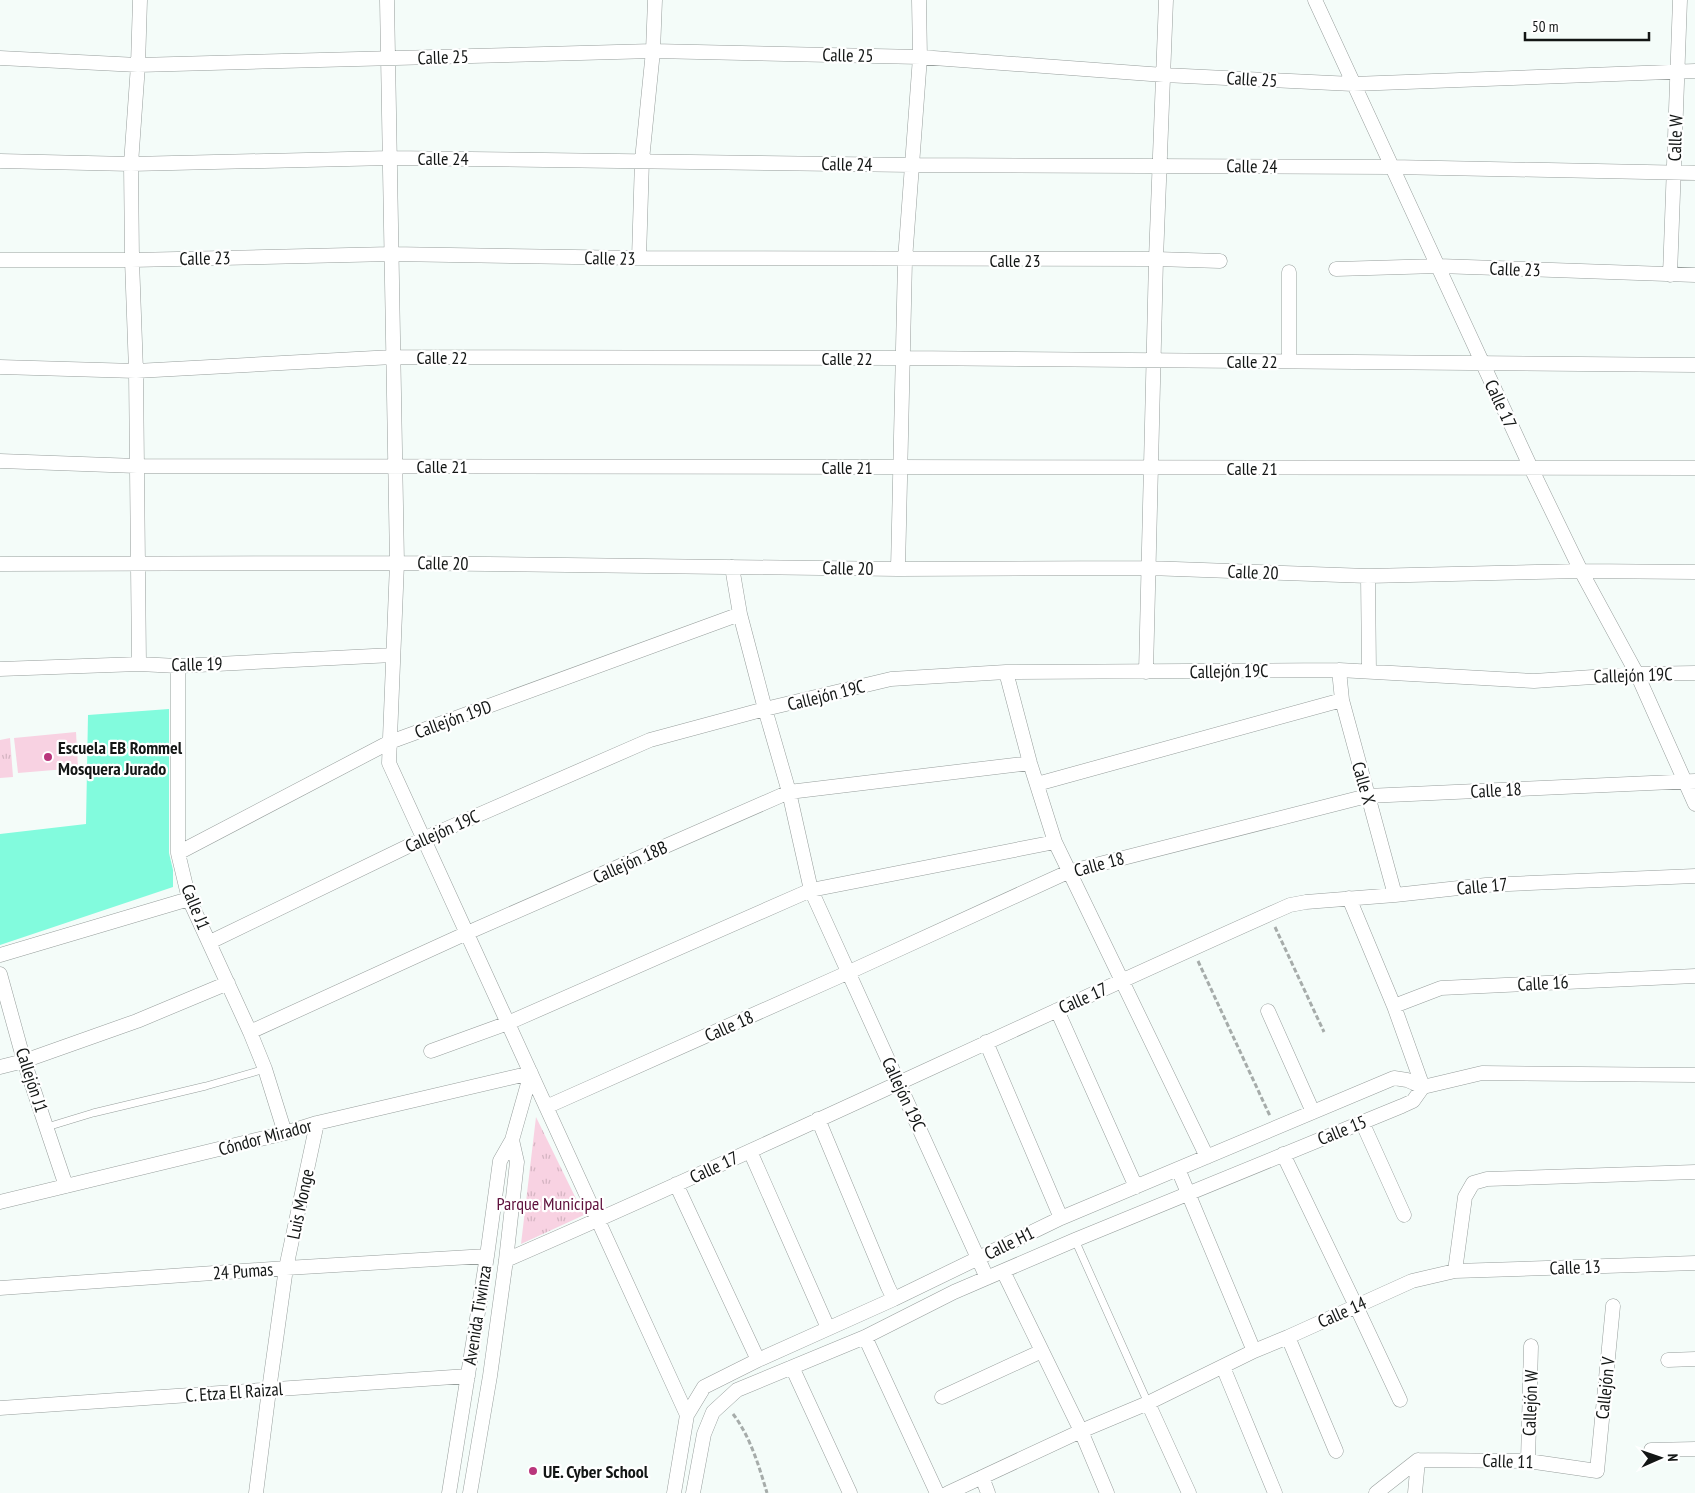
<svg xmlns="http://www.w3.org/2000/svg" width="1695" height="1493" font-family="'PT Sans Narrow',sans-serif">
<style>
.grass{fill:url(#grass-tufts)}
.pitch{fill:#f8d2e2}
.building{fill:#82fbdd}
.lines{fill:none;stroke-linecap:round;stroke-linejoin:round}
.lane-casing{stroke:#979e9c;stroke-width:8}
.street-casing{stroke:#979e9c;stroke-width:15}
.path{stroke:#a6acaa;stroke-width:3;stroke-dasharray:5 2.5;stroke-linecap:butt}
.lane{stroke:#fff;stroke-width:7}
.street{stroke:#fff;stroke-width:14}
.poi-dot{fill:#b9367c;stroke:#fff;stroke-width:2}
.labels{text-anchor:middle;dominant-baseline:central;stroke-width:4.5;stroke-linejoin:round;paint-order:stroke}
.street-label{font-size:18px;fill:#131615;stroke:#fff}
.poi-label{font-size:18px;font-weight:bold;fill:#131615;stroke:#fff;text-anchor:start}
.park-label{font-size:18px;fill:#5e103c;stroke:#fff}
</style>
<defs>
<pattern id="grass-tufts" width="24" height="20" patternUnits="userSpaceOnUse" patternTransform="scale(1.25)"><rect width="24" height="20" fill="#f8d2e2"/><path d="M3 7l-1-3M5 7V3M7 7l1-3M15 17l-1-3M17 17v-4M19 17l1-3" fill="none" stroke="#d4b4c1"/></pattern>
</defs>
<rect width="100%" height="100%" fill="#f4fcf9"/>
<path class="grass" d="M10,738L13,777L0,778V740Z
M536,1117L584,1215L521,1244Z"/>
<path class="pitch" d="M76,732L78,768L18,773L14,738Z"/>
<path class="building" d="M169,709V853L173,870V887L0,945V834L86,824L88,715Z"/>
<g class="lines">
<defs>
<path id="lane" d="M47,1127L93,1113L206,1086L265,1069
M1075,1240L1148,1403"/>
<path id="street" d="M387,0L397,563L389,763L687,1415
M1315,0L1531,468L1581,571L1637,674L1695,804
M0,58L138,65L653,51L920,57L1164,75L1353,84L1695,71
M0,161L131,164L390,158L912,165L1392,167L1695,173
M639,258L642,160L653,51L655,0
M0,260H132L391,254L639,258L1156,259L1220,261
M1336,269L1438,266L1695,275
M1289,272V361
M1670,275L1680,0
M0,367L136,371L393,357L903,358L1695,365
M0,461L137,466L1695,468
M0,564L397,563L898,569L1148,568L1368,576L1581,571L1695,572
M732,567L740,614L765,709L891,679L1006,672L1339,670L1534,681L1637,674L1695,673
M898,569L905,260L920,57L919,0
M1368,576L1369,672
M139,664L136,371L132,260L131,164L138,65L140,0
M178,666V853L189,899L250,1032L265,1069L285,1133
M0,669L139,664L178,666L393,655
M1339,670L1342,700L1395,895
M1006,672L1030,763L1055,842L1207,1157
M1146,672L1156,259L1166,0
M1037,784L1342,700
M178,853L390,742L740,614
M1349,898L1394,1006L1423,1087
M210,942L423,839L650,740L765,709L789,792L811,890L987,1278
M0,955L189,899
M0,974L24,1061L66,1186
M1394,1006L1441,988L1695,976
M1057,1010L1136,1187
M1268,1011L1313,1112
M250,1032L467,933L789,792L1030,763
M986,1042L1061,1218
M431,1051L508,1023L811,890L1055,842
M0,1067L24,1061L137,1021L228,983
M546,1107L847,973L1068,872L1367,796L1695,781
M818,1119L888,1287L894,1299
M1362,1122L1404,1215
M750,1151L828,1328
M1283,1154L1356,1306L1400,1400
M1178,1169L1254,1351
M676,1184L758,1360
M0,1202L285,1133L317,1123L531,1073L512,1140L500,1161L487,1256L449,1493
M506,1260C769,1146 1028,1021 1290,905L1306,902L1395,895L1486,885L1695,876
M1003,1271L1081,1431L1107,1493
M1455,1271L1465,1197L1473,1183L1487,1179L1695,1172
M0,1288L286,1268L487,1256
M865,1337L937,1493
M1288,1337L1336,1451
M1668,1360L1695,1359
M792,1367L850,1493
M1223,1367L1275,1493
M942,1397L1042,1351
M1148,1403L1189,1493
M0,1408L468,1376
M1651,1450L1695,1449
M1418,1460L1528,1461L1597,1471L1613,1306
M1528,1461L1531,1346
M982,1477L988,1493
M256,1493L269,1390L286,1268L317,1123
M470,1493L490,1376L506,1260L517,1162L512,1140
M674,1493L687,1415L704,1387L758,1360L894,1299L1061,1218L1394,1078L1407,1080L1423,1087
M693,1493L704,1434L713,1412L737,1390L865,1337L954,1292L1075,1240L1402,1106L1413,1101L1423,1087L1482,1073L1695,1075
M948,1493L1081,1431L1148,1403L1254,1351L1288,1337L1412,1281L1455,1271L1695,1263
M1376,1493L1418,1460
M1415,1493L1418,1460"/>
</defs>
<use href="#lane" class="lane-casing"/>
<use href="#street" class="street-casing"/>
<path class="path" d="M1275,927L1324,1032
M1198,961L1270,1116
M733,1414C750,1436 759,1466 767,1493"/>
<use href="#lane" class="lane"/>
<use href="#street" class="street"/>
</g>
<g class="poi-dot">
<circle cx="48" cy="757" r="5"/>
<circle cx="533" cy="1471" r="5"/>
</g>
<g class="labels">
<g class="street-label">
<text transform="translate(848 55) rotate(1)">Calle 25</text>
<text transform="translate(443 57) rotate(-2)">Calle 25</text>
<text transform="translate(1252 79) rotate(3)">Calle 25</text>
<text transform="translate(1675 138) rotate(-88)">Calle W</text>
<text x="443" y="158">Calle 24</text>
<text transform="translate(847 164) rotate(1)">Calle 24</text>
<text transform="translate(1252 166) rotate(1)">Calle 24</text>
<text transform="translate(205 258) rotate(-1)">Calle 23</text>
<text transform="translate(610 258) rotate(1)">Calle 23</text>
<text x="1015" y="260">Calle 23</text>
<text transform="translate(1515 269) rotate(2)">Calle 23</text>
<text x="442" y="357">Calle 22</text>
<text x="847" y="358">Calle 22</text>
<text x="1252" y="361">Calle 22</text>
<text transform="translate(1501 404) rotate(65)">Calle 17</text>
<text x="442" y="466">Calle 21</text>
<text x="847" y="467">Calle 21</text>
<text x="1252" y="468">Calle 21</text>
<text transform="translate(443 563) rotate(1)">Calle 20</text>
<text transform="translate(848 568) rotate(1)">Calle 20</text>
<text transform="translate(1253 572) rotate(2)">Calle 20</text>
<text transform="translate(197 664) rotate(-1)">Calle 19</text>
<text transform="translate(1229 671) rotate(-1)">Callejón 19C</text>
<text transform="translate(1633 675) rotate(-2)">Callejón 19C</text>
<text transform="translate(826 695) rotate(-14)">Callejón 19C</text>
<text transform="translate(453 719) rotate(-20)">Callejón 19D</text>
<text transform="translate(1364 783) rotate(74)">Calle X</text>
<text transform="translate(1496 790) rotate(-3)">Calle 18</text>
<text transform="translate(442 831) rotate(-24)">Callejón 19C</text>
<text transform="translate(630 862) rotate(-24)">Callejón 18B</text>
<text transform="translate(1099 864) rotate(-15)">Calle 18</text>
<text transform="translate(1482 886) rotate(-5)">Calle 17</text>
<text transform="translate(196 907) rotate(68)">Calle J1</text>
<text transform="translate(1543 983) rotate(-3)">Calle 16</text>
<text transform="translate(1083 998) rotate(-24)">Calle 17</text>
<text transform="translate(729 1026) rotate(-24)">Calle 18</text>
<text transform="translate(32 1080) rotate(72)">Callejón J1</text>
<text transform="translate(904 1094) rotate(65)">Callejón 19C</text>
<text transform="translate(1342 1130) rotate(-22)">Calle 15</text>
<text transform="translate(265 1137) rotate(-15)">Cóndor Mirador</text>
<text transform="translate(714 1167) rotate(-25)">Calle 17</text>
<text transform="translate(300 1204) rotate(-78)">Luis Monge</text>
<text transform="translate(1009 1243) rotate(-26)">Calle H1</text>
<text transform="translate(1575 1267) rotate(-2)">Calle 13</text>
<text transform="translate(243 1271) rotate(-4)">24 Pumas</text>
<text transform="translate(1342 1312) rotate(-24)">Calle 14</text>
<text transform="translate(477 1315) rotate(-81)">Avenida Tiwinza</text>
<text transform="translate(1605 1388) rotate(-84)">Callejón V</text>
<text transform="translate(234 1392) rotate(-4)">C. Etza El Raizal</text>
<text transform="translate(1530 1403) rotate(-88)">Callejón W</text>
<text transform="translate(1508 1461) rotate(2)">Calle 11</text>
</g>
<g class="poi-label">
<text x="58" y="747">Escuela EB Rommel<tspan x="58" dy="21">Mosquera Jurado</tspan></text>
<text x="543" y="1471">UE. Cyber School</text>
</g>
<g class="park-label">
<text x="550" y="1203">Parque Municipal</text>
</g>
</g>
<g transform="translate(1660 1458) rotate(88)" stroke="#ffffff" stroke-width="4" paint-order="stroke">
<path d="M0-4L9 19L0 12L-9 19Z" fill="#131615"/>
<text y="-8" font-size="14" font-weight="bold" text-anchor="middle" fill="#131615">N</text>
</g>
<path d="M1525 32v8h124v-8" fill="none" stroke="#131615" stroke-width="2.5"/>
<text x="1532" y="32" font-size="15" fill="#131615" stroke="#ffffff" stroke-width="4" paint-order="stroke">50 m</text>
</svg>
